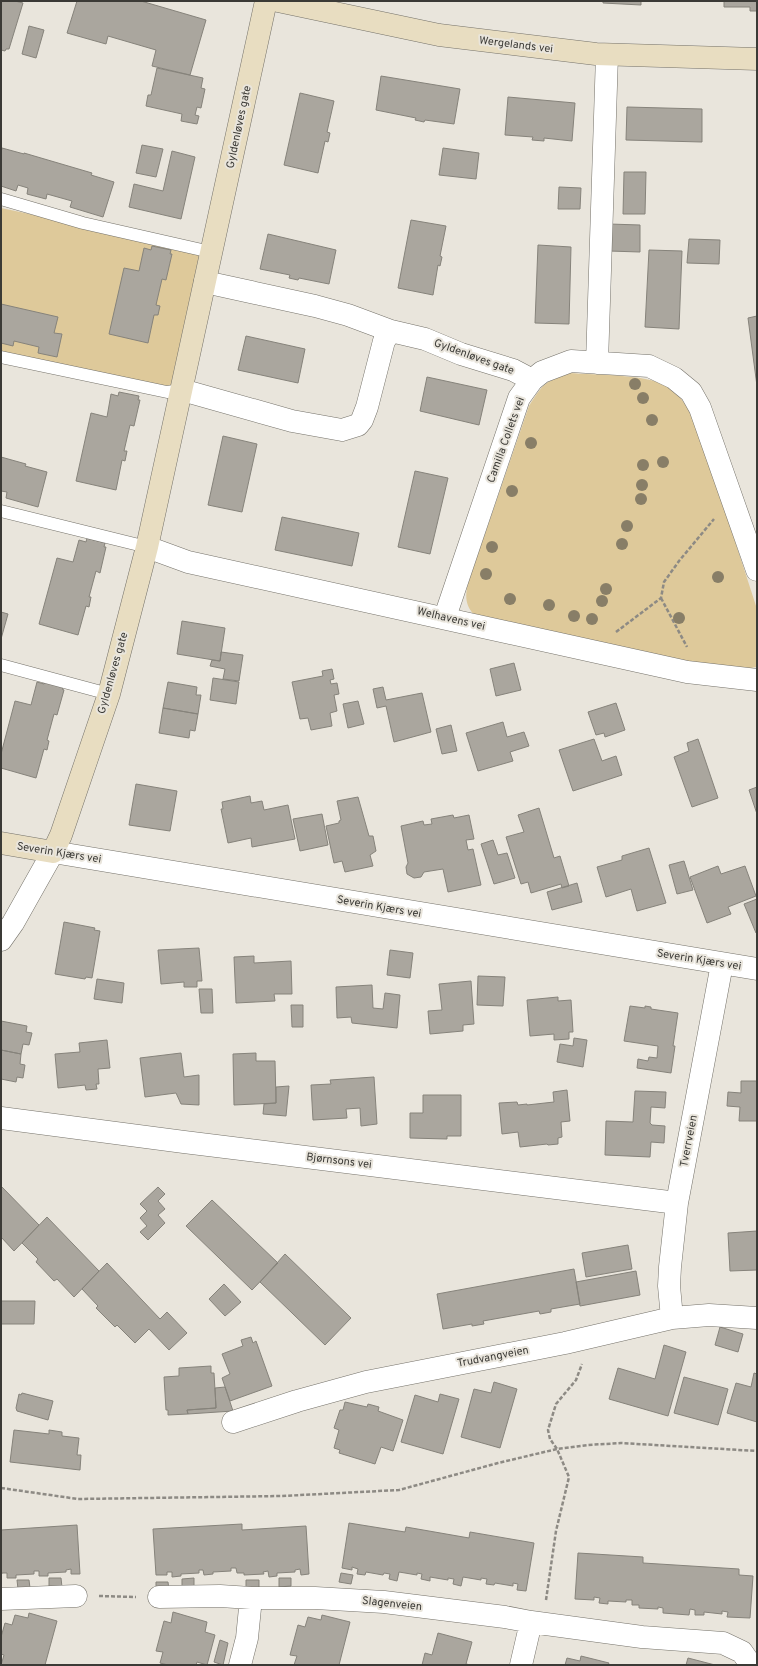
<svg xmlns="http://www.w3.org/2000/svg" width="758" height="1666" font-family="Overpass,sans-serif">
<style>
.green{fill:#dec99a}
.building{fill:#aaa69e;stroke:#86837b}
.lines{fill:none;stroke-linecap:round;stroke-linejoin:round}
.lane-casing{stroke:#75726a;stroke-width:13}
.street-casing{stroke:#75726a;stroke-width:23}
.secondary-casing{stroke:#75726a;stroke-width:23}
.path{stroke:#8d8a84;stroke-width:2.5;stroke-dasharray:4 2;stroke-linecap:butt}
.lane{stroke:#fff;stroke-width:12}
.street{stroke:#fff;stroke-width:22}
.secondary{stroke:#e8ddc1;stroke-width:22}
.tree{fill:#887e67}
.labels{text-anchor:middle;dominant-baseline:central;stroke-width:4;stroke-linejoin:round;paint-order:stroke}
.street-label{font-size:11px;fill:#3b3a36;stroke:#e9e5dc}
</style>
<rect width="100%" height="100%" fill="#e9e5dc"/>
<path class="green" d="M1,208L211,252L182,390L1,355Z
M569,373C595,375 646,374 667,386C678,393 685,403 691,414L724,507L757,609L756,667L746,669L707,665L475,616C465,605 465,597 468,583L529,406C543,384 544,382 569,373Z"/>
<path class="building" d="M1,1H15L23,3L9,49H6L5,51L1,50Z
M77,1H141L206,20L190,75L152,66L156,50L108,36L106,44L67,33Z
M603,1H641V5L603,3Z
M724,1H757V11H750V7H724Z
M29,26L44,30L36,58L22,54Z
M157,68L203,78L201,88L205,89L201,108L197,107L195,115L199,116L197,124L181,121L182,114L146,106L148,95H151Z
M381,76L460,89L454,124L425,120L424,122L415,120L416,118L376,110Z
M300,93L334,101L327,132L330,133L328,142L325,141L318,173L284,165Z
M508,97L575,103L572,141L544,138V141L532,140L533,137L505,135Z
M627,107L702,109V142L626,140Z
M142,145L163,149L156,177L136,173Z
M2,148L24,154V153L92,173L91,175L114,182L103,217L70,207L72,201L47,194L46,199L27,194L28,188L18,185L16,191L1,186V153Z
M443,148L479,153L476,179L439,175Z
M172,151L195,157L181,219L129,207L134,184L163,191Z
M624,172H646L645,214H623Z
M559,187L581,188L580,209H558Z
M411,220L446,226L440,256L442,257L440,266L438,265L433,295L398,288Z
M609,224L640,225V252L609,251Z
M268,234L336,250L329,284L299,278L298,280L289,278L290,275L260,269Z
M689,239L720,240L719,264L687,263Z
M538,245L571,247L569,324L535,323Z
M152,246L171,250L170,254H172L166,280L162,279L156,305L160,306L158,315H154L148,343L109,334L124,268L139,271L144,248L151,250Z
M649,250L682,251L679,329L645,327Z
M1,304L58,317L54,333L62,334L57,357L38,353L39,347L14,341L13,346L1,343Z
M757,316V386L748,318Z
M246,336L305,349L298,383L238,370Z
M427,377L487,390L479,425L420,411Z
M119,392L139,396L138,400H140L134,426L130,425L124,451H127L125,461L122,460L116,490L76,481L91,413L107,417L111,394L118,396Z
M223,436L257,444L242,512L208,505Z
M1,457L26,464L25,466L47,472L38,507L6,498L7,492L1,491Z
M415,471L448,478L430,554L398,547Z
M282,517L359,533L352,566L275,550Z
M87,538L105,543L104,547H106L100,573L96,571L89,597H91L89,607L86,606L78,635L39,624L57,558L73,562L79,540L86,542Z
M1,612L8,614L1,639Z
M182,621L225,628L220,661L177,654Z
M221,652L243,655L239,681L223,679L225,669L210,666L212,660L220,661Z
M514,663L521,690L496,696L490,669Z
M332,669L334,679L330,680L331,684L337,683L339,694L334,695L337,711L330,713L332,726L311,730L308,718L300,719L292,682L323,676L322,671Z
M213,678L239,682L236,704L210,700Z
M45,681L64,686L62,689L64,690L57,715L54,714L47,740L49,741L47,750L44,749L36,778L1,768V754L15,701L31,705L37,682L44,684Z
M168,682L197,687L196,695H201L198,714L163,708Z
M383,687L386,700L422,693L431,732L394,742L386,706L377,708L373,689Z
M358,701L364,724L348,728L343,704Z
M616,703L625,730L605,737L604,733L596,735L588,712Z
M163,708L198,714L195,731L190,730L189,738L159,733Z
M503,722L507,737L524,732L529,746L510,752L513,761L478,771L466,733Z
M451,725L457,751L442,754L436,729Z
M594,739L602,761L616,756L622,775L573,791L559,750Z
M698,739L718,798L692,807L674,757L689,751L687,743Z
M136,784L177,791L170,831L129,825Z
M757,787V814L749,790Z
M250,796L251,803L262,801L264,810L288,805L295,839L252,847L251,838L228,843L221,809H223L222,802Z
M358,797L369,836H373L376,851L370,855L373,866L345,872L342,861L334,863L326,826L339,823V821L341,820L337,801Z
M539,808L554,858L560,856L569,886L562,888L561,884L531,893L528,882L521,884L506,837L524,832L518,815Z
M322,814L328,845L300,851L293,819Z
M453,815L454,818L469,815L474,839L466,840L468,850L473,849L481,885L448,892L443,869L424,872L421,877L414,878L407,874L406,867L408,863L401,826L423,821L424,825L432,824L431,819Z
M493,840L498,855L507,853L515,878L494,884L481,844Z
M649,848L666,903L637,911L631,889L606,897L597,867L622,860V856Z
M684,861L693,890L677,894L669,865Z
M718,866L721,874L745,866L756,896L728,907L731,914L707,923L690,877Z
M577,883L582,902L552,910L547,892Z
M757,899V933H756L744,904Z
M64,922L95,928L94,930L100,931L92,978L86,977L85,979L55,974Z
M199,948L202,981H197V987H184V982L161,984L158,950Z
M390,950L413,953L410,978L387,975Z
M254,956V963L291,961L292,994H274L275,1001L236,1003L234,957Z
M478,976L505,977L503,1006L477,1005Z
M97,979L124,983L122,1003L94,999Z
M471,981L474,1024L463,1025V1031L430,1034L428,1011L442,1010L439,984Z
M372,985L373,1008L383,1009L385,993L400,995L397,1028L352,1023L351,1017L337,1018L336,987Z
M199,989H212L213,1013H201Z
M558,997V1001L571,1000L573,1032H569V1039L554,1040V1034L530,1036L527,1000Z
M291,1005H303V1027H292Z
M630,1006L645,1008V1006L651,1007V1009L678,1013L673,1046H675L671,1073L637,1068L638,1059L648,1061L649,1057L657,1058L658,1046L624,1041Z
M1,1021L27,1026L26,1032L32,1033L29,1045L23,1044L21,1054L1,1050Z
M574,1038L587,1040L583,1067L557,1062L560,1044L573,1046Z
M107,1040L110,1068L98,1069L99,1084H96L97,1089L86,1090L85,1085L58,1088L55,1054L80,1052L79,1043Z
M1,1050L21,1054L20,1064L25,1065L23,1078L17,1077L16,1082L1,1079Z
M181,1053L184,1077L199,1075V1105L181,1104L176,1093L145,1097L140,1058Z
M256,1053V1061H275L276,1103L234,1105L233,1054Z
M374,1077L377,1124L361,1126L360,1108L346,1109L347,1118L313,1120L311,1085L331,1084L330,1080Z
M741,1081H757V1121H739L740,1107L727,1106L728,1092L741,1093Z
M289,1086L286,1116L263,1114L264,1104L276,1103V1087Z
M567,1090L570,1121L561,1122L562,1137L558,1138V1144L548,1145L547,1144L520,1147L518,1132L502,1134L499,1103L517,1102L518,1105L527,1104V1105L554,1102L553,1092Z
M635,1091L666,1092L665,1108L651,1107L650,1123L652,1125L665,1126L664,1143L651,1142L650,1157L605,1155L606,1121L633,1122Z
M423,1095H461V1136H447V1139L410,1138V1113H423Z
M1,1186L39,1225L14,1251L1,1237Z
M158,1187L165,1194L158,1201L165,1209L158,1215L165,1223L148,1240L140,1232L147,1226L140,1218L147,1211L140,1204Z
M212,1200L278,1263L252,1290L186,1226Z
M47,1217L99,1271L74,1297L57,1279L54,1281L36,1262L38,1259L22,1243Z
M757,1231V1270L730,1271L728,1233Z
M628,1245L632,1269L586,1277L582,1253Z
M285,1254L351,1318L325,1345L260,1282Z
M107,1263L160,1319L167,1312L187,1333L169,1350L149,1329L135,1343L117,1325L115,1327L96,1308L98,1306L82,1289Z
M574,1269L580,1304L551,1309V1312L540,1314L539,1311L483,1321L484,1324L472,1326V1324L443,1329L437,1294Z
M636,1271L640,1295L580,1306L576,1282Z
M224,1284L241,1302L225,1316L209,1299Z
M1,1301H35L34,1324H1Z
M720,1327L743,1334L738,1352L715,1345Z
M251,1337L253,1343L256,1341L272,1386L230,1401L222,1378L230,1374L222,1354L243,1346L241,1340Z
M664,1345L686,1352L668,1416L609,1399L618,1368L655,1379Z
M211,1366V1373H214L216,1408L187,1410L188,1414L168,1415V1410H166L164,1377L179,1376V1368Z
M754,1373L757,1374V1422L727,1413L736,1383L751,1387Z
M684,1377L728,1389L718,1425L674,1413Z
M494,1382L517,1389L500,1448L461,1437L474,1389L491,1393Z
M225,1387L233,1411L188,1414L187,1410L216,1408L215,1388Z
M22,1393L53,1401L48,1420L17,1411L16,1408L19,1394L21,1395Z
M440,1394L459,1399L443,1454L401,1442L415,1395L438,1402Z
M345,1402L367,1407L368,1404L379,1407L378,1411L403,1420L393,1451L381,1447L375,1464L339,1453L340,1450L334,1448L339,1430L334,1428L340,1410H343Z
M14,1430L49,1434V1430L62,1432V1436L79,1438L77,1455H81L80,1470L10,1462Z
M349,1523L405,1532L406,1527L469,1538L470,1532L534,1543L526,1591L517,1590L518,1584L513,1583V1586L495,1583L494,1585L486,1584L487,1579L481,1578V1580L463,1577L461,1586L453,1584L454,1579L448,1578V1580L430,1577V1581L421,1579L422,1574L417,1573V1575L399,1572L397,1581L389,1579L390,1574L384,1573L383,1575L366,1572L365,1575L357,1574L358,1569L352,1567V1570L342,1568Z
M242,1524V1530L306,1526L309,1574L301,1575L300,1569L295,1570V1572L277,1573V1576L269,1577L268,1571L263,1572L264,1574L244,1575V1573H237L236,1568H231V1571L213,1572V1574L204,1575L203,1570H199V1573L181,1574V1576L172,1577V1572H167V1575H156L153,1529Z
M77,1525L80,1574H71V1569L66,1570V1572L48,1573V1576H39V1571H34V1574L16,1575V1578H7V1573H2L1,1576V1530Z
M578,1553L643,1557V1563L739,1569V1575L753,1576L750,1618L727,1617L728,1612L722,1611V1614L704,1612V1615H695V1610L690,1609L689,1615L663,1613V1608L658,1607V1609L639,1608V1605H632V1600H626V1602L608,1601V1604L599,1603L600,1598L594,1597V1600L575,1599Z
M341,1573L353,1575L351,1584L339,1582Z
M49,1578H61L62,1587H49Z
M194,1578V1587H182V1579Z
M279,1578H291V1586L279,1587Z
M17,1580H29L30,1588L18,1589Z
M246,1580H259V1589H246Z
M156,1582H168L169,1590H156Z
M173,1612L207,1622L205,1632L215,1635L207,1665L197,1662L196,1665H168L160,1663L163,1652L156,1651L164,1621L171,1623Z
M29,1613L57,1621L45,1665H1L4,1655L1,1654V1637L5,1623L12,1625L15,1615L28,1618Z
M322,1615L350,1622L339,1665H294L297,1656L290,1655L298,1625L305,1627L308,1617L321,1620Z
M438,1633L472,1642L466,1664L471,1665H422L425,1653L432,1655Z
M220,1640L228,1643L223,1665L214,1662Z
M581,1656L609,1663L608,1665H565L567,1658L580,1661Z
M688,1658L715,1665H686Z"/>
<g class="lines">
<defs>
<path id="lane" d="M1,199L83,223L211,252
M1,357L167,392L182,390
M1,511L147,547
M1,665L109,694"/>
<path id="street" d="M391,331L425,339L461,354L513,370L532,380
M597,363L607,55
M182,390L292,421L342,430L358,425L362,420L367,407L384,341L391,331L348,315L315,306L205,282
M147,547L188,562L687,672L757,680
M445,617L519,398L532,380L542,372L571,361L649,366L674,378L691,392L700,408L757,570
M1,940L13,923L53,852L757,969
M1,1118L184,1142L677,1203
M672,1318L669,1286L670,1267L677,1203L722,964
M233,1422L297,1401L366,1382L565,1343L672,1318L709,1315L757,1318
M159,1597L220,1596L251,1598H315L384,1602L505,1617L531,1622L642,1637L723,1643L742,1652L751,1665
M1,1599L76,1596
M240,1665L247,1638L251,1598
M521,1665L531,1622"/>
<path id="secondary" d="M278,1L439,35L596,54L757,59
M1,843L53,852L61,835L109,694L147,547L266,1"/>
</defs>
<use href="#lane" class="lane-casing"/>
<use href="#street" class="street-casing"/>
<use href="#secondary" class="secondary-casing"/>
<path class="path" d="M661,598L687,647
M616,632L661,598L664,582L679,561L714,519
M1,1488L78,1499L282,1496L399,1490L498,1463L557,1449L588,1445L621,1443L757,1451
M99,1596L136,1597
M546,1600L556,1531L569,1477L557,1449L550,1439L548,1430L556,1404L576,1380L582,1364"/>
<use href="#lane" class="lane"/>
<use href="#street" class="street"/>
<use href="#secondary" class="secondary"/>
</g>
<g class="tree">
<circle cx="635" cy="384" r="6"/>
<circle cx="643" cy="398" r="6"/>
<circle cx="652" cy="420" r="6"/>
<circle cx="531" cy="443" r="6"/>
<circle cx="663" cy="462" r="6"/>
<circle cx="643" cy="465" r="6"/>
<circle cx="642" cy="485" r="6"/>
<circle cx="512" cy="491" r="6"/>
<circle cx="641" cy="499" r="6"/>
<circle cx="627" cy="526" r="6"/>
<circle cx="622" cy="544" r="6"/>
<circle cx="492" cy="547" r="6"/>
<circle cx="486" cy="574" r="6"/>
<circle cx="718" cy="577" r="6"/>
<circle cx="606" cy="589" r="6"/>
<circle cx="510" cy="599" r="6"/>
<circle cx="602" cy="601" r="6"/>
<circle cx="549" cy="605" r="6"/>
<circle cx="574" cy="616" r="6"/>
<circle cx="679" cy="618" r="6"/>
<circle cx="592" cy="619" r="6"/>
</g>
<g class="labels">
<g class="street-label">
<text transform="translate(516 45) rotate(7)">Wergelands vei</text>
<text transform="translate(239 127) rotate(-78)">Gyldenløves gate</text>
<text transform="translate(474 357) rotate(20)">Gyldenløves gate</text>
<text transform="translate(506 440) rotate(-70)">Camilla Collets vei</text>
<text transform="translate(451 619) rotate(13)">Welhavens vei</text>
<text transform="translate(113 673) rotate(-74)">Gyldenløves gate</text>
<text transform="translate(59 853) rotate(9)">Severin Kjærs vei</text>
<text transform="translate(379 907) rotate(10)">Severin Kjærs vei</text>
<text transform="translate(699 960) rotate(9)">Severin Kjærs vei</text>
<text transform="translate(689 1141) rotate(-79)">Tverrveien</text>
<text transform="translate(339 1161) rotate(7)">Bjørnsons vei</text>
<text transform="translate(493 1357) rotate(-11)">Trudvangveien</text>
<text transform="translate(392 1604) rotate(6)">Slagenveien</text>
</g>
</g>
<rect width="758" height="1666" fill="none" stroke="#3b3a36" stroke-width="4"/>
</svg>
